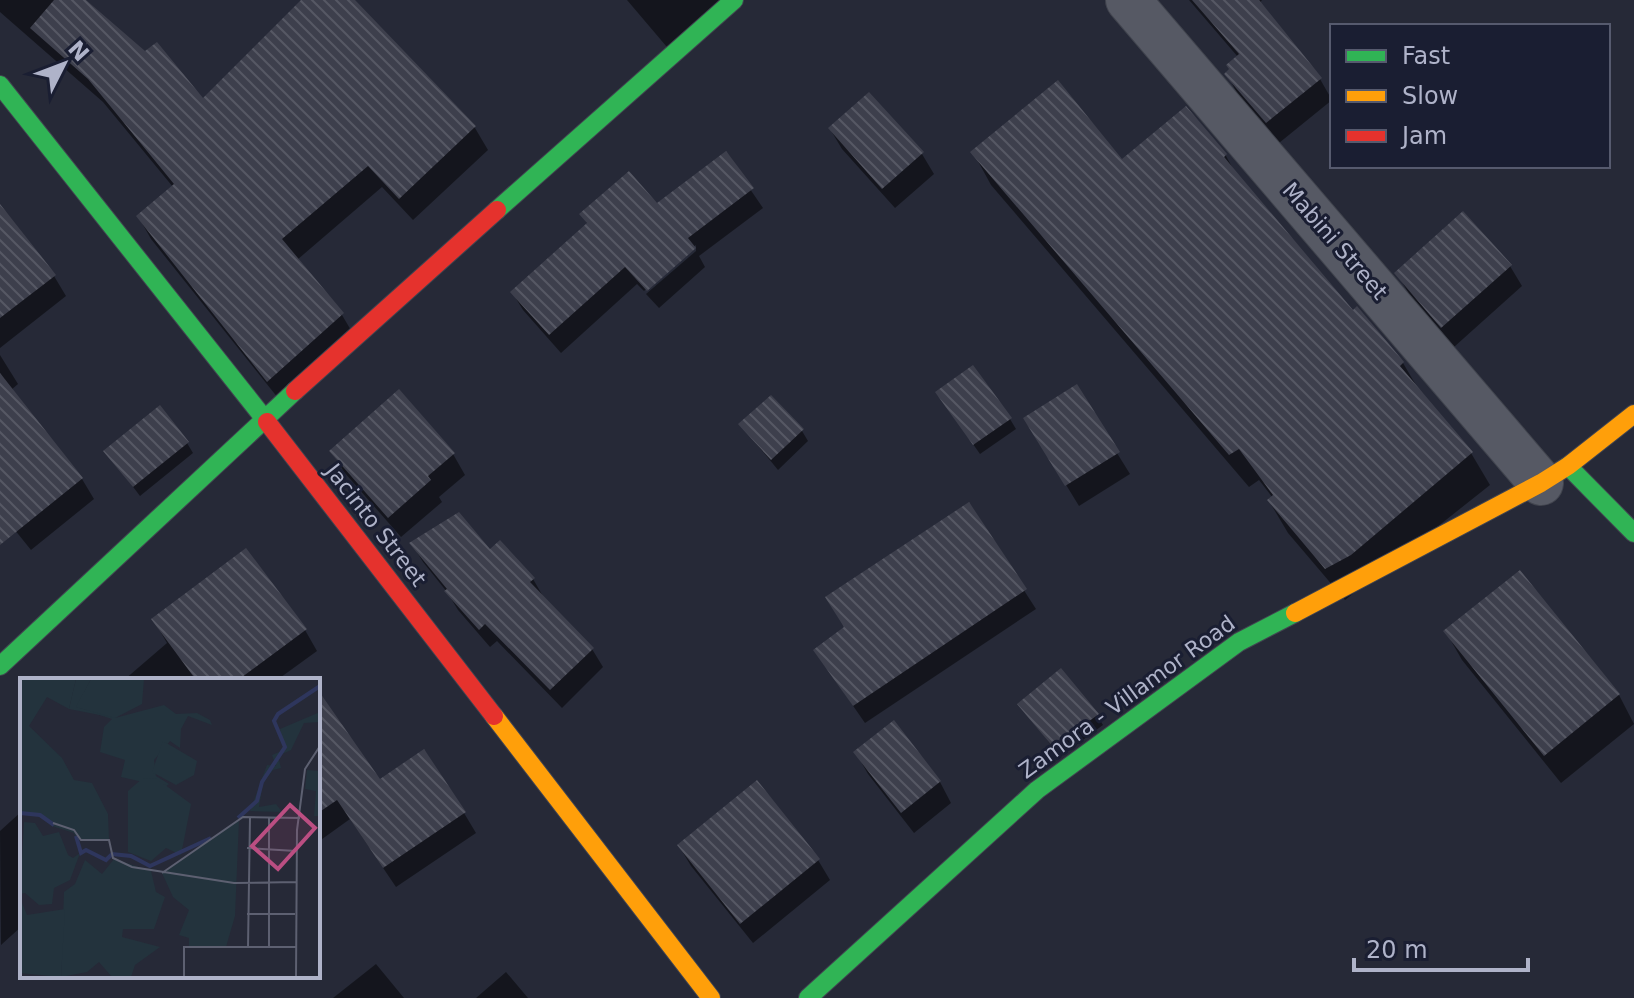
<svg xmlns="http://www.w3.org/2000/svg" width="1634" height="998" font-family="'DejaVu Sans',sans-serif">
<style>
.shadow{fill:#0007}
.building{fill:url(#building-back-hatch)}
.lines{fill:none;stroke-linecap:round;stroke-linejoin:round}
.street-casing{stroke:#41444e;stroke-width:46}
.fast-casing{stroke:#414450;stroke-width:20}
.slow-casing{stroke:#414450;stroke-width:20}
.jam-casing{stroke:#414450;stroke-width:20}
.street{stroke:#565964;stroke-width:44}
.fast{stroke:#30b455;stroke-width:18}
.slow{stroke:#ff9f0a;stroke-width:18}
.jam{stroke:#e5322d;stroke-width:18}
.labels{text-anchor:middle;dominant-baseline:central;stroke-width:6;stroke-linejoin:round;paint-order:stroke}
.street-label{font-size:22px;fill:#afb3c9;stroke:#1a1e32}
.inset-river{fill:none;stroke:#2e365d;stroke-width:4}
.inset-road{fill:none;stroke:#5d6071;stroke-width:2}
.view{fill:#bb4e82;fill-opacity:0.15;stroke:#bb4e82;stroke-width:4}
.inset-edge{fill:none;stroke:#afb3c9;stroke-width:4}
</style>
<defs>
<pattern id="building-back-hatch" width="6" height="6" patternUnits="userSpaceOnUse" patternTransform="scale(2)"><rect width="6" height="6" fill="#3d3f4c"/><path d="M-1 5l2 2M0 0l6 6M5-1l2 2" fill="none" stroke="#565864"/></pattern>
</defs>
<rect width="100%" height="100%" fill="#262937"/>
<path class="shadow" d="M0,0H83L203,101L304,0H351L475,128L488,150L413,220L382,187L297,260L342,315L355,337L282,403L151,239L138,216L173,187L103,102L0,12Z
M627,0H722L672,53Z
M1189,0H1262L1259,4L1320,79L1332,100L1279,143L1238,95L1227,74L1238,57Z
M1185,109L1226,156L1237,176L1353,313L1403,363L1420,392L1471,453L1490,485L1345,600L1288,533L1269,501L1273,498L1259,480L1249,487L991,185L973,152L1122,162Z
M830,129L922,154L934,174L895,208L842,149Z
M726,154L763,208L699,256L705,267L659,308L646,294L696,251V245L644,291L637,284L561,353L523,310L512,292L588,225L582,214L657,206Z
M0,218L54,276L66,296L0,348Z
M1510,266L1522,286L1454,347L1409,294L1397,273Z
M0,355L18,384L11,390L82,479L94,499L31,550L2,514L0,516Z
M1076,387L1130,474L1079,506L1038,439Z
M771,398L802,431L808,441L778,470L741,425Z
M944,403L1010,419L1016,429L980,454Z
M187,443L193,453L140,496L106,451Z
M332,451L453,454L465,475L439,497L442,502L401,537L344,472Z
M968,504L1036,609L865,723L815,651L846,628Z
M412,544L490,552L533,579L544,598L592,649L603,667L562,708L497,641L490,647L458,610L447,592L423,562Z
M153,619L305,630L317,651L277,680H124L167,643Z
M1446,632L1619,695L1634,724L1561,783L1462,660Z
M1020,704L1097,715L1103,725L1060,757Z
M318,736L380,781L464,813L476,833L396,887L350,819L318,842Z
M856,753L940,782L951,803L914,833L868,774Z
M22,811V926L1,945L0,831Z
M679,846L818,860L830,880L753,943L691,866Z
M376,964L404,998H333Z
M506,972L528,998H476Z"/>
<path class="building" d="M54,0H86L145,51L157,42L203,98L301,0H355L476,126L399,199L368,166L282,239L344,313L267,382L136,216L174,184L88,79L30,28Z
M1192,0H1259L1322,78L1266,123L1224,74L1229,69L1226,65L1239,54Z
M1058,80L1122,159L1186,106L1227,154L1224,157L1353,310L1357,306L1404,362L1400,366L1473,452L1351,555L1325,569L1267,500L1273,495L1239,449L1229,455L970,152Z
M869,92L924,152L882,189L828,128Z
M726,151L754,188L688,238L696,248L647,291L625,267L549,335L510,292L587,223L579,214L629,171L657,203Z
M0,204L56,275L0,318Z
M1463,211L1512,265L1441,328L1394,273Z
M973,365L1012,418L973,445L935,392Z
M0,373L83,478L0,545Z
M1077,384L1120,452L1065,486L1023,418Z
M399,389L455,453L428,476L431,480L388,518L329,451Z
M771,395L804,429L771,460L738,424Z
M160,405L189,442L133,487L103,451Z
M969,502L1027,589L853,706L813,650L844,627L825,597Z
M459,512L490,549L500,540L535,578L530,582L594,648L550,690L485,624L479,630L444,591L447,589L409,543Z
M246,548L307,629L238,680H196L151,619Z
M1520,570L1620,694L1544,756L1443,631Z
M1061,668L1099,714L1053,747L1017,704Z
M318,690L380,779L424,749L466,812L383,868L337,800L318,813Z
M894,720L941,781L901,813L853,752Z
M757,780L820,859L740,924L677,845Z"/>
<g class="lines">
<defs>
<path id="street" d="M1128,0L1541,483"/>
<path id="fast" d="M0,85L267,422
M497,210L734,0
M1568,466L1634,533
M0,666L295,391
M808,998L1037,790L1239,642L1295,613"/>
<path id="slow" d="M1295,613L1541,483L1568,466L1634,414
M494,716L711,998"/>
<path id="jam" d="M295,391L497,210
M267,422L494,716"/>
</defs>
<use href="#street" class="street-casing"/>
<use href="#fast" class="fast-casing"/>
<use href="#slow" class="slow-casing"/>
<use href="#jam" class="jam-casing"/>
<use href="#street" class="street"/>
<use href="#fast" class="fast"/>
<use href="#slow" class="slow"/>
<use href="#jam" class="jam"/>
</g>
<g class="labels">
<g class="street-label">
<text transform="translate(1335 241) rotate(49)">Mabini Street</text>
<text transform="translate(376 525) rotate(52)">Jacinto Street</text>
<text transform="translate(1127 697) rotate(-36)">Zamora - Villamor Road</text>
</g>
</g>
<g transform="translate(20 678)">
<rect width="300" height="300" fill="#262937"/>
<path d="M0,1H56L49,31L27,19L9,48L42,80L54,102L72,105L88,136L89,162H57L54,155L32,148L20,137L0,135ZM71,1H124L122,26L95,40L144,27L156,36L177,35L190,42L192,47L168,38L161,51L160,70L150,63L134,82L136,98L149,106L145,109L101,99L105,82L80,74L84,49L92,41L55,29ZM300,34V44L284,45L271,72L258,78L261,90L253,92L243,105L239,129L256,126L262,134L230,133L247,87L256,88L252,77L264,72L260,51ZM287,92L300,93V138H294L296,113L285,111ZM219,142L215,238L206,269H169V260L159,257L169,232L153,219L142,195ZM4,144L15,145L23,158L39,154L48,177L53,180L60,175L50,202L34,210L32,226L19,227L5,215L0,216ZM94,181L131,193L136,214L145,219L134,251H103L102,259L140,269L115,287L111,299H92L79,284L67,294L41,299L44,214L55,206L65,182L82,196Z" fill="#23333d"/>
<path d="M56,1H71L56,29L95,40L49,31ZM143,63L177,83L174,97L156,107L132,94ZM123,100L137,101L171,126L161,177L146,170L131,183L108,174V113ZM0,220L7,237L45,231L41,299L0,295Z" fill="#23333d"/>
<path class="inset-river" d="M0,135L20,137L34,147M218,140L237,123L242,104L265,69L254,43L258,36L300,8M56,158L61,175L66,172L86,182L92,176L111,178L130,188L191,160"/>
<path class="inset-road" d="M33,145L54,152L61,162H89L93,180L112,189L214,205L276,204M227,170L276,173M142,195L223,139L280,140M227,236H275M228,269L230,139M249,269V139M164,299V269H276M276,299L277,152L285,91L300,68"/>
<path class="view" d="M270,127L295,150L258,191L232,168Z"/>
<rect width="300" height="300" class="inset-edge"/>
</g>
<rect x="1330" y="24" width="280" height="144" fill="#1a1e32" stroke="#565a6e" stroke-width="2"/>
<rect x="1346" y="50" width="40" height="12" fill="#30b455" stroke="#565a6e" stroke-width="2"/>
<text x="1402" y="64" font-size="24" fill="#afb3c9">Fast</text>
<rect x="1346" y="90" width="40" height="12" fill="#ff9f0a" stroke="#565a6e" stroke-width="2"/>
<text x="1402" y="104" font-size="24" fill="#afb3c9">Slow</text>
<rect x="1346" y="130" width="40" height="12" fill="#e5322d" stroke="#565a6e" stroke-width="2"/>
<text x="1402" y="144" font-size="24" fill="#afb3c9">Jam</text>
<g transform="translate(64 64) rotate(48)" stroke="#1a1e32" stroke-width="6" paint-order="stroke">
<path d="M0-6L14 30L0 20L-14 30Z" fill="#afb3c9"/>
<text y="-12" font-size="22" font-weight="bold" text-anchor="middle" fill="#afb3c9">N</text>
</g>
<path d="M1354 958v12h174v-12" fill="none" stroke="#afb3c9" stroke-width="4"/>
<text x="1366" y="958" font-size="24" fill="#afb3c9" stroke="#1a1e32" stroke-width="6" paint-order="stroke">20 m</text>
</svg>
